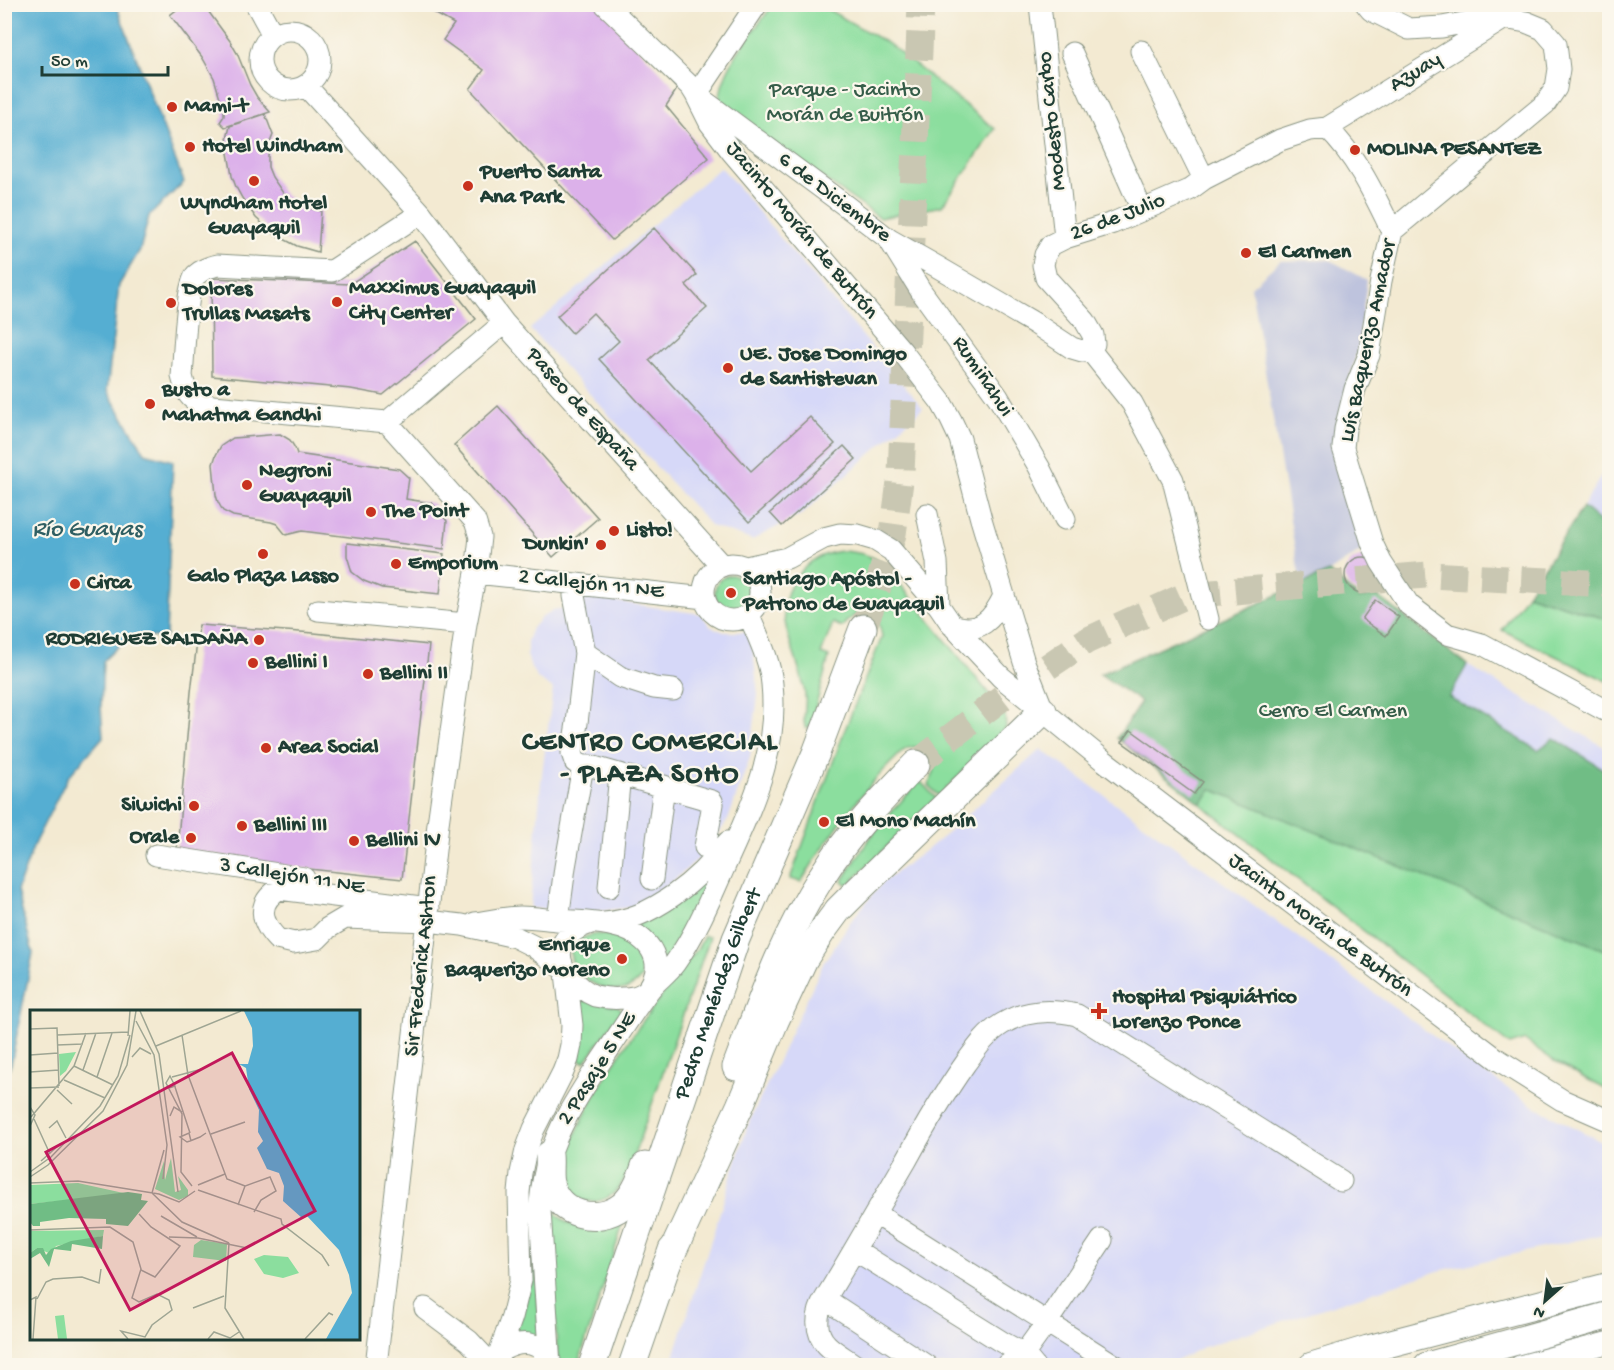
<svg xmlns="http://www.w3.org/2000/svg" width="1614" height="1370" font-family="'Gochi Hand',sans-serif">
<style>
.built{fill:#d6d8f8}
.industrial{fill:#bec3dd}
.green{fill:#8bde9e;stroke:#558e69;stroke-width:1.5}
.forest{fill:#70bd85;stroke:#487d5c;stroke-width:1.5}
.water{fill:#55aed2;stroke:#3a7683;stroke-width:1.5}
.building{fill:#dcb1ea}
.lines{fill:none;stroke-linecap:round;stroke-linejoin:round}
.major-tunnel{stroke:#c9c7b2;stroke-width:27;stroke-dasharray:27 14;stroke-linecap:butt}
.minor-casing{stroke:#899483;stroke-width:23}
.major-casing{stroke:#899483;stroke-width:29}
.minor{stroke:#fff;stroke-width:21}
.major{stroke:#fff;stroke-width:27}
.poi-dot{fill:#c8321e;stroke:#fbf7ec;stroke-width:2}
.labels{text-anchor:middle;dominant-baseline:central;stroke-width:4.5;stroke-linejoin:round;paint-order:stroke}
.street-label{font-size:22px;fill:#1f3d34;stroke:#fbf7ec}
.park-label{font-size:22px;fill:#355d49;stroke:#fbf7ec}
.poi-label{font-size:22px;font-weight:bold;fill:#1f3d34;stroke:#fbf7ec;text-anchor:start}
.water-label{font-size:24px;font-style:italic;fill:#2f5f63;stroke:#fbf7ec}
.district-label{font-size:28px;font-weight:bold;letter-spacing:1.5px;fill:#1f3d34;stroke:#fbf7ec}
.inset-road{fill:none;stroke:#9ea593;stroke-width:1.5}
.view{fill:#c2185b;fill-opacity:0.15;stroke:#c2185b;stroke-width:3}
.inset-edge{fill:none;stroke:#1f3d34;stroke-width:3}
</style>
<rect width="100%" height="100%" fill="#fbf7ec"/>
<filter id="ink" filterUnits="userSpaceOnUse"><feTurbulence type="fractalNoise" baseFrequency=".0167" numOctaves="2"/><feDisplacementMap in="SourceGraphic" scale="12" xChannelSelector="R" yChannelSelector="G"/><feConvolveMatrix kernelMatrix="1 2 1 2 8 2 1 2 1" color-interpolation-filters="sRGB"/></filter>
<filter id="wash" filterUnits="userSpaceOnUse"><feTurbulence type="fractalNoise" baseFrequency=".008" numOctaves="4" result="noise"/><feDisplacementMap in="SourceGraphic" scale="24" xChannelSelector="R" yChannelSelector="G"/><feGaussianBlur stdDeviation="1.35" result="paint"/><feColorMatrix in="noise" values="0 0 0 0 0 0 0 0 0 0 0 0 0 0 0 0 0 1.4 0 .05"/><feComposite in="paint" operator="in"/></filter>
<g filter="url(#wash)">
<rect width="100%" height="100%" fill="#f3ead2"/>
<path class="built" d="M721,167L923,408L802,514L752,540L711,526L530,329Z
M1609,462V529L1583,507Z
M565,594L701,614L710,626L724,632H751L758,695L750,757L728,820L703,855L659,893L640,906L592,912L530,908L541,782L553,689L538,679L531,668L527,655V641L532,628L541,618L553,610L564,608Z
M1467,665L1609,750V773L1554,739L1538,750L1449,697Z
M1041,749L1464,1059L1534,1106L1609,1146V1233L1438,1271L1203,1347L1168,1365L671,1366L747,1127L824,962L851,921L882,883L938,841Z"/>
<path class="industrial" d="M1330,260L1367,280L1358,348L1337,425L1367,547L1329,572L1301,585L1251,287L1280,261Z"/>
<path class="green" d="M773,5H820L889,44L995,129L942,206L880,218L719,106C719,68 752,34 773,5Z
M841,551C858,552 875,555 887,568L1003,711L1005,715L1006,728L939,796L928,785C930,781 933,776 934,772C938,754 916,739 902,752C862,789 829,836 801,882L790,879L844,732L882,637C879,611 858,606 842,627L833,623L821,654L829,657L810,727L806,729C802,722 805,714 805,707C806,699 805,691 803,684C795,645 768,611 798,575C811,559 821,554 841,551Z
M715 592a17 17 0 1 1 34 0a17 17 0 1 1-34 0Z
M1527,594L1609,620V682L1502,630Z
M920,781L936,798L848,885L842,882L860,853L880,824Z
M1211,789L1609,952V1091L1557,1063L1525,1040L1510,1045L1201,804Z
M710,874L713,877L665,962L635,925Z
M597,934L610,935L638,945C645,957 649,966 640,979C609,1017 530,945 597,934Z
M704,936L710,937L629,1170C624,1180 619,1190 610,1196C587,1211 557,1194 563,1165C566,1152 573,1139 579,1127C608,1062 655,1005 698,948Z
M578,999L618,1006L622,1010L585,1062L579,1060L582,1029Z
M549,1208C572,1228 575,1229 605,1224C612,1223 617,1222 623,1224L578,1365H558Z
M531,1253H537L539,1338L513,1337C527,1305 530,1288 531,1253Z"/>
<path class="forest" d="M1583,507L1609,529V620L1527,594Z
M1329,572L1359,598L1378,596L1467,665L1449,697L1538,750L1554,738L1609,773V952L1211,789L1201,804L1117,738L1141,702L1100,674Z"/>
<path class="water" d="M5,4L116,5L184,182L149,216L140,250L119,285L107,391L145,453L173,461L166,637H128L103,661L101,707L103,737L68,777L35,842L17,891L33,953L11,1064L5,1077Z"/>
<g id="blocks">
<path class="building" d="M184,4H203L230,41L237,53L250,85L257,97L270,112L225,127L220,122L224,116V111L214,78L202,57L170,15Z
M418,4H596L677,89L666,106L709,158L612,240L470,89L484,70L443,40L454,24Z
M265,114L273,135L269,145L268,156V167L272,177L283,193L292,200L305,207L321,211L318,252L297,246L274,234L256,218L242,198L236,187L232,176L228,153L227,139L230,126Z
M654,228L697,275L686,285L707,308L649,360L751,471L810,417L835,444L749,522L599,359L619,341L593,313L572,333L557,316Z
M415,241L476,319L383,395L351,389L212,376L211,278L350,284Z
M498,406L598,518L553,557L454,445Z
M280,434L290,440L295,448L297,454L399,469L409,478L406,499L432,503L447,521L444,549L302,531L286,535L277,524L271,522L233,516L223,511L218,502L216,495L213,464L216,455L221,446L233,438Z
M844,446L856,459L782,526L770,513Z
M347,543L444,554L440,594L382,588L364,581L352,572L347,556Z
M1345 575a18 18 0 1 1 36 0a18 18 0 1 1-36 0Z
M1375,600L1399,617L1386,636L1362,619Z
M199,625L314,633L429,645L402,879L300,868L177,849L191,692Z
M1131,730L1203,782L1194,794L1122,742Z"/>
</g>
</g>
<g filter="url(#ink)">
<use href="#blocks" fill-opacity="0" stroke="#899483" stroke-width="1.5"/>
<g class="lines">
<path class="major-tunnel" d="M863,628L875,597L893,534L901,474L921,4
M916,764L1004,696L1086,641L1187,595L1427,575L1610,584"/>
<defs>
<path id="minor" d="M256,4L273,35
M605,4L691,87L696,95L846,206L890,240L936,266L1034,323L1072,348L1082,351L1090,350
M1040,4L1065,238
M1366,4L1371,10L1409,29L1442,27L1490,18H1504L1526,22L1543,29L1556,44L1559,69L1556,88L1545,104L1392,231L1381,281L1369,355L1355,389L1345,429L1343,448L1372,543L1381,562L1409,605L1447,634L1482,644L1610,713
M260 60a30 30 0 1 1 60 0a30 30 0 1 1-60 0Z
M1141,51L1204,179
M1072,53L1142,210
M306,86L421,213L504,323L722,566
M696,95L710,123L732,152L901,350L941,402L951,420L960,439L981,519L1024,662L1043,710
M696,95L757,4
M1327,128L1500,21
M421,213L332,271L217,265C210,267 202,269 196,275C186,285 184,358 182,376C187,398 191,401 213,406L387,422L504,323
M890,241L921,291L998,397L1039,467L1065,519
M927,514L937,562L939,606
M704 592a28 28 0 1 1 56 0a28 28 0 1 1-56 0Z
M746,567L787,558L824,538L840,534L858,535L875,540L891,550L939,606L952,625L1001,677L1103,760L1199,833L1497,1059L1562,1100L1610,1121
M476,573L705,598
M574,584V596L585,653L577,723L572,753L575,762L583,766
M318,610L466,624
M1208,619L1173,480L1132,403L1090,350L1094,344L1093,335L1085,321L1046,278L1043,265L1045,255L1051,245L1065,238L1113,223L1189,190L1204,179L1280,140L1310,130L1327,128C1357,157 1374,194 1392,231
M952,625C980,635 993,619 1004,596
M585,653L620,677L654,688L673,690
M156,855L304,878
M652,879L664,786
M609,887L620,774
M429,908L279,889C257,903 260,921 277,939L294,943L317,939L328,928L345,918L427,921L462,925L515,937L533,946L564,969
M558,920L565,867L583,766H591L712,801L713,804L705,847
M475,923C490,921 506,917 520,917C533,917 545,919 557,920C583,922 624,921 644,941C655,951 659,965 654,978C649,993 638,998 623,998C614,999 604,998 595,996C585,992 577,985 570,977C549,952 565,931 591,923
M604,923C652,920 700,879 728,842
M876,1214L1116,1366
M855,1250L1002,1342L1024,1354L1034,1366
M825,1299C816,1313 814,1332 827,1345C835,1353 847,1359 856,1366
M425,1308L469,1341L486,1359
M500,1351L512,1317L521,1280L519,1193L521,1173L526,1150L534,1129L563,1072L568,1059L571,1045L572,1025L566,973
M496,1357C503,1346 523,1340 536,1346C543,1349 546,1355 550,1360
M376,1366L438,824L466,624L476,573L480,537L475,521L387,422
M550,1366L540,1210C541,1147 578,1095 611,1046C624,1027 636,1007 650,989C657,980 668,973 675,963C695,935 709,902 723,870C750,809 779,754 772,684C770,660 758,637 749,615
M927,1366L825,1299C853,1253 879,1207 906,1161C924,1128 943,1095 965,1064C976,1049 986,1034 1002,1024C1025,1010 1051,1009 1077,1015L1341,1181
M1006,1366L1024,1354L1047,1322L1102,1240
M1520,1366L1610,1342"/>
<g id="major">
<path d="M736,1067C761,1001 784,935 822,876C848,834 882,799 916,764"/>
<path d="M549,1155C550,1164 548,1175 550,1183C558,1215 597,1225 622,1206C634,1196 640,1182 645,1166"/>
<path d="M666,1266L740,1106L775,1021L804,959L821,933L838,910L855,893L1043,711"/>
<path id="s1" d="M592,1366L736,939L816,753L863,628"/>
<path d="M632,1366L672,1250"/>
<path d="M1312,1366L1368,1349L1610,1286"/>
<path d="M1427,1366L1610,1315"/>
</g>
</defs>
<use href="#minor" class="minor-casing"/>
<use href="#major" class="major-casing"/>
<use href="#minor" class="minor"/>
<use href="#major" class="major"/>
</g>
</g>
<g class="poi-dot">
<circle cx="172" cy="107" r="6"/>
<circle cx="190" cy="147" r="6"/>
<circle cx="1355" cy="150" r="6"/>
<circle cx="254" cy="181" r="6"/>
<circle cx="468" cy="186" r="6"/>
<circle cx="1246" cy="253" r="6"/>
<circle cx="337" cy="302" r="6"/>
<circle cx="171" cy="303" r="6"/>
<circle cx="728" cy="368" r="6"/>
<circle cx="150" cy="404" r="6"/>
<circle cx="247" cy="485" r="6"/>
<circle cx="371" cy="512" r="6"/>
<circle cx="614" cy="531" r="6"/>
<circle cx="601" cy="545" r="6"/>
<circle cx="263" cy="554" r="6"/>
<circle cx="396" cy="564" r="6"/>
<circle cx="75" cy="584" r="6"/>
<circle cx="731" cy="593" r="6"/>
<circle cx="259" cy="640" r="6"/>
<circle cx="253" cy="663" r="6"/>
<circle cx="368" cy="674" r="6"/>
<circle cx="266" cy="748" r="6"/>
<circle cx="194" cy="806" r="6"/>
<circle cx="824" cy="822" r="6"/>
<circle cx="242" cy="826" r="6"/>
<circle cx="191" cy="838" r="6"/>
<circle cx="354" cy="841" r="6"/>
<circle cx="622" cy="959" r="6"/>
<path d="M1096 1002h6v6h6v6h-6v6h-6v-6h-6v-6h6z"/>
</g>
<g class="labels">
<g class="street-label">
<text transform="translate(1416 73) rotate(-32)">Azuay</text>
<text transform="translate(1053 121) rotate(-96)">Modesto Carbo</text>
<text transform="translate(834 198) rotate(37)">6 de Diciembre</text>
<text transform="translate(1118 218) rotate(-21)">26 de Julio</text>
<text transform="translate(801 231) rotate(50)">Jacinto Morán de Butrón</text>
<text transform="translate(1369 341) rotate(-78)">Luís Baquerizo Amador</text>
<text transform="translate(982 377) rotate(56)">Rumiñahui</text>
<text transform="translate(582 410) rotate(48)">Paseo de España</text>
<text transform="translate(591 585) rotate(6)">2 Callejón 11 NE</text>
<text transform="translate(292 877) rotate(9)">3 Callejón 11 NE</text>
<text transform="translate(1320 926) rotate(37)">Jacinto Morán de Butrón</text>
<text transform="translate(422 966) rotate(-84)">Sir Frederick Ashton</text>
<text stroke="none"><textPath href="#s1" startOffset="393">Pedro Menéndez Gilbert</textPath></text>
<text transform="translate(598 1069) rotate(-58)">2 Pasaje 5 NE</text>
</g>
<g class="park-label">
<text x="845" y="91">Parque - Jacinto<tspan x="845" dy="25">Morán de Buitrón</tspan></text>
<text x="1333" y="712">Cerro El Carmen</text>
</g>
<g class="poi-label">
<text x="184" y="107">Mami-t</text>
<text x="202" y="147">Hotel Windham</text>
<text x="1367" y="150">MOLINA PESANTEZ</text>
<text x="480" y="173">Puerto Santa<tspan x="480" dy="25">Ana Park</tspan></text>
<text x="254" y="204" text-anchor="middle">Wyndham Hotel<tspan x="254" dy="25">Guayaquil</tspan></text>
<text x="1258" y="253">El Carmen</text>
<text x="349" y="289">Maxximus Guayaquil<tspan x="349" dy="25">City Center</tspan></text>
<text x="183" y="290">Dolores<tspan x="183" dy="25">Trullas Masats</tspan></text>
<text x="740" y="355">UE. Jose Domingo<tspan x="740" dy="25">de Santistevan</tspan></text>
<text x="162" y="391">Busto a<tspan x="162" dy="25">Mahatma Gandhi</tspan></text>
<text x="259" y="472">Negroni<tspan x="259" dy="25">Guayaquil</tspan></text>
<text x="383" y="512">The Point</text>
<text x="626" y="531">Listo!</text>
<text x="589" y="545" text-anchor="end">Dunkin'</text>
<text x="408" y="564">Emporium</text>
<text x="263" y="577" text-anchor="middle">Galo Plaza Lasso</text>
<text x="743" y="580">Santiago Apóstol -<tspan x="743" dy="25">Patrono de Guayaquil</tspan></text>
<text x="87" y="584">Circa</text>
<text x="247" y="640" text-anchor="end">RODRIGUEZ SALDAÑA</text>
<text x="265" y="663">Bellini I</text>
<text x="380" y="674">Bellini II</text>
<text x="278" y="748">Area Social</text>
<text x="182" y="806" text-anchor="end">Siwichi</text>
<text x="836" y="822">El Mono Machín</text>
<text x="254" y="826">Bellini III</text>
<text x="179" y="838" text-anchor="end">Orale</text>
<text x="366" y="841">Bellini IV</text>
<text x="610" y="946" text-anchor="end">Enrique<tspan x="610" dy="25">Baquerizo Moreno</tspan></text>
<text x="1112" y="998">Hospital Psiquiátrico<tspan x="1112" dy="25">Lorenzo Ponce</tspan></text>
</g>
<g class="water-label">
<text x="87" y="530">Río Guayas</text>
</g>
<g class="district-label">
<text x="650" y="743">CENTRO COMERCIAL<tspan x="650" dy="32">- PLAZA SOHO</tspan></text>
</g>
</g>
<g transform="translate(30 1010)">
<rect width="330" height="330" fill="#f3ead2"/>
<path d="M46,42L36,61L30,66L29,44ZM141,148L145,182L151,180L148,166L158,180V186L149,190L125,179L134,151L135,170ZM48,173L98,184L0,194V175ZM74,220L73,226L26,236L21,244L7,238L0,243V221ZM171,230L197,234L196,251L163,247L164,235ZM234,245L258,247L269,263L253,268L234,264L224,249ZM34,305L37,329H28L25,306Z" fill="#8bde9e"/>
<path d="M98,182L112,184L111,190L118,191L98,216L76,214V209L39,208L10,212V216H3L0,212V194ZM73,226L72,239L42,234L41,241L24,239L19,257L10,243L0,249V243L7,238H13L16,245L21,239L41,231Z" fill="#70bd85"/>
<path d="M214,1H330V329H296L322,283L319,265L309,240L277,206L272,208L253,191L254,176L249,163L237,159L227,138L233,131L228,122L229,100L219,79L216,58L209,54H218L223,36L222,18Z" fill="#55aed2"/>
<path class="inset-road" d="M110,1L129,44L148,182M106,11L124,45L137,135L133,169M0,19L27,18L29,76M27,25L98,22M152,25L158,65L197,169L215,176M98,26L100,1M27,35L53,34M126,36L211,1M0,45L28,43M102,47L110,38L121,44M44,56L83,75M53,60L66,23M0,62L29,60M67,67L82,23M142,67L172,59M34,70L75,88M145,77L160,123M0,78L29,77M139,78L145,76L140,66L136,73L152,104L151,162L162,176M27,80L42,94M0,97L5,105L0,116M140,106L144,97L152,102M1,107L44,56L56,23M4,109L20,144M19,118L27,111L36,128M181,124L215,112M161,131L159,123L150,127L157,132L160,131L170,127L176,123M11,151L30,134M0,162L21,147L70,96L88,66L100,25M0,167L18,155L73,101L97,55L106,1M0,173L48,171L129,184L149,192L165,181M168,175L195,164M168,180L251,209L252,214L292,245L299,256M122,183L152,212L199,233M122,183L134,140M208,195L215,176L240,167L246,181L231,190L224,202M109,204L121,217L150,236L125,267L111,260M131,206L167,227M0,220L80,217L103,232L111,259L102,288L109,292L127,284L139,290L142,300L122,315L115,327L91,321L98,329M139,227L168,228L217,238M199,233L195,298L214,329M7,289L16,272L23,269L52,267L69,273L71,259M0,290L6,287L3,329M163,298L194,286M178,329L184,322L200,328L209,322M275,329L299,303L303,305"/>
<path class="view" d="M202,43L285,201L100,300L16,142Z"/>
<rect width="330" height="330" class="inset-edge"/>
</g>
<rect width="1614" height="1370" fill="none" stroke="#fbf7ec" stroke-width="24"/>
<g transform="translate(1545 1301) rotate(208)" stroke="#fbf7ec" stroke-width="4.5" paint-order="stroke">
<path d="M0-4.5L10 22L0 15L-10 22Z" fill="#1f3d34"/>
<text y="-9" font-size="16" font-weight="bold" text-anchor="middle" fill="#1f3d34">N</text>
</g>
<path d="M42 66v9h126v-9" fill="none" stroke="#1f3d34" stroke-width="3"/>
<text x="51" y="66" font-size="18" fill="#1f3d34" stroke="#fbf7ec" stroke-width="4.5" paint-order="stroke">50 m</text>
</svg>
